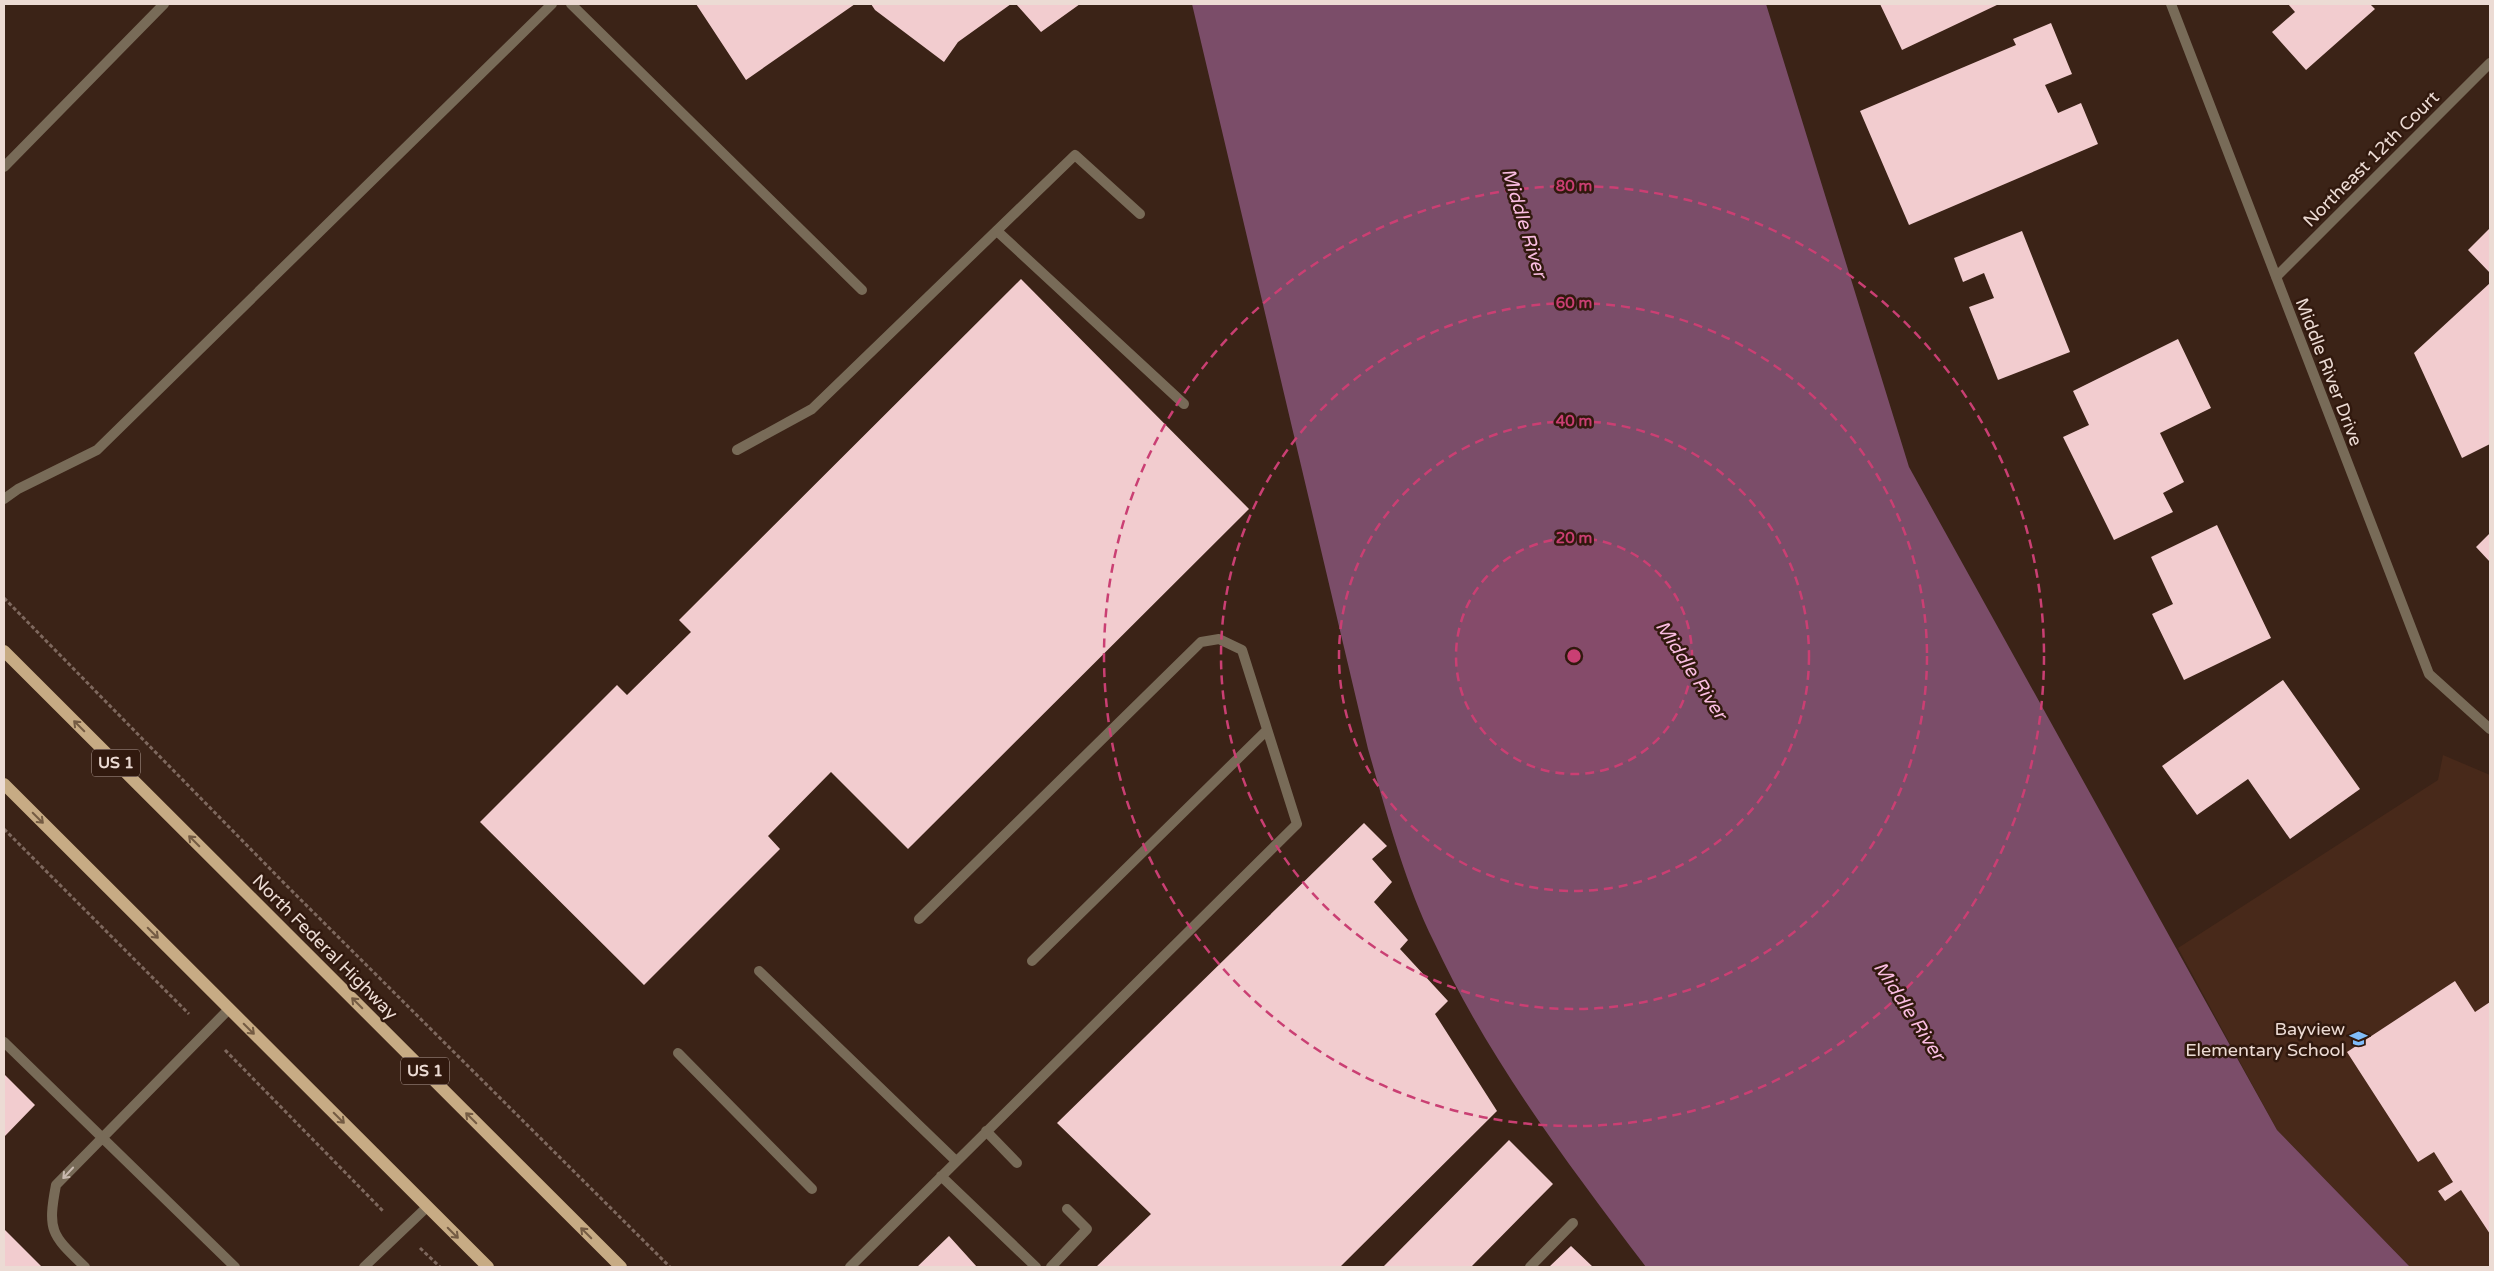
<svg xmlns="http://www.w3.org/2000/svg" width="2494" height="1271" font-family="'Varela Round',sans-serif">
<style>
.built{fill:#48291a}
.water{fill:#7b4d69}
.building{fill:#f2cccf}
.lines{fill:none;stroke-linecap:round;stroke-linejoin:round}
.path{stroke:#7e685e;stroke-width:3;stroke-dasharray:4 2.5;stroke-linecap:butt}
.lane{stroke:#786b58;stroke-width:10}
.street{stroke:#786b58;stroke-width:10}
.primary{stroke:#c7ab84;stroke-width:12}
.oneway{stroke:#745b43}
.oneway2{stroke:#c9b9af}
.ring{fill:none;stroke:#ca3f73;stroke-width:2.5;stroke-dasharray:9 6}
.labels{text-anchor:middle;dominant-baseline:central;stroke-width:5;stroke-linejoin:round;paint-order:stroke}
.shield{fill:#31190e;stroke:#b4a199;stroke-width:1}
.shield-label{font-size:16px;font-weight:bold;fill:#ecdbd4}
.street-label{font-size:18px;fill:#ecdbd4;stroke:#31190e}
.poi-label{font-size:18px;fill:#ecdbd4;stroke:#31190e;text-anchor:end}
.water-label{font-size:19px;font-style:italic;fill:#fabde1;stroke:#31190e}
.centre{fill:#ca3f73;stroke:#31190e;stroke-width:2.5}
.ring-label{font-size:15px;text-anchor:middle;font-weight:bold;fill:#ca3f73;stroke:#31190e;stroke-width:5;stroke-linejoin:round;paint-order:stroke}
</style>
<rect width="100%" height="100%" fill="#3b2317"/>
<path class="built" d="M2443,755L2490,775V1267H2410L2277,1130L2178,948L2438,780Z"/>
<path class="water" d="M1192,4H1766L1909,467L2277,1130L2410,1267H1646C1568,1164 1489,1060 1434,942C1404,881 1387,814 1368,749Z"/>
<path class="building" d="M696,4H855L746,80Z
M871,4H1011L958,42L944,62L875,10Z
M1016,4H1080L1041,32Z
M1880,4H1999L1902,50Z
M2288,4H2370L2375,9L2306,70L2272,32L2295,12Z
M2051,23L2072,74L2045,85L2058,113L2081,103L2098,144L1909,225L1860,111L2016,45L2013,39Z
M2490,228V273L2468,250Z
M2022,231L2070,352L1998,380L1969,307L1994,298L1984,273L1963,282L1954,258Z
M1021,279L1249,509L908,849L831,772L768,836L780,849L644,985L480,822L617,685L627,695L691,632L679,620Z
M2490,283V444L2462,458L2414,353Z
M2178,339L2211,408L2160,433L2184,482L2163,493L2173,512L2114,540L2063,437L2089,425L2073,391Z
M2217,525L2271,638L2184,680L2152,614L2173,604L2151,557Z
M2490,533V562L2476,547Z
M2283,680L2360,789L2290,839L2248,779L2197,815L2162,766Z
M1364,823L1387,846L1372,859L1392,882L1374,902L1408,940L1400,949L1448,1001L1435,1014L1497,1111L1340,1267H1096L1151,1214L1057,1123Z
M2455,981L2475,1012L2490,1002V1234L2461,1190L2445,1201L2438,1191L2453,1182L2434,1152L2418,1162L2347,1052Z
M4,1074L35,1105L4,1137Z
M1509,1140L1553,1184L1471,1267H1383Z
M4,1229L42,1267H4Z
M949,1236L977,1267H917Z
M1571,1246L1593,1267H1549Z"/>
<g class="lines">
<path class="path" d="M4,598L286,885L670,1267
M4,829L189,1014
M225,1050L384,1212
M420,1248L440,1267"/>
<path class="lane" d="M571,4L862,290
M997,231L1184,404
M737,450L812,409L1075,155L1140,214
M1032,961L1267,730
M759,971L956,1161
M4,1042L235,1267
M678,1053L812,1189
M986,1131L1017,1163
M941,1176L1036,1267
M85,1267C52,1235 47,1232 56,1185L229,1009
M364,1267L427,1207
M850,1267L1297,824L1242,650L1219,639L1201,642L919,919
M1051,1267L1087,1229L1067,1209
M1530,1267L1573,1223"/>
<path class="street" d="M2171,4L2429,674L2490,729
M4,167L164,4
M2276,277L2490,63
M4,499L18,489L97,450L552,4"/>
<path class="primary" d="M4,651L621,1267
M4,784L488,1267"/>
</g>
<defs><path id="oneway-shaft" d="M-6 0H5M1.5-3L5.5 0L1.5 3" fill="none" stroke-width="1.6" stroke-linecap="round" stroke-linejoin="round" transform="scale(1.25)"/></defs>
<g class="oneway">
<use href="#oneway-shaft" transform="translate(79 726) rotate(-135)"/>
<use href="#oneway-shaft" transform="translate(38 818) rotate(45)"/>
<use href="#oneway-shaft" transform="translate(194 841) rotate(-135)"/>
<use href="#oneway-shaft" transform="translate(153 933) rotate(45)"/>
<use href="#oneway-shaft" transform="translate(357 1003) rotate(-135)"/>
<use href="#oneway-shaft" transform="translate(249 1029) rotate(45)"/>
<use href="#oneway-shaft" transform="translate(339 1118) rotate(45)"/>
<use href="#oneway-shaft" transform="translate(471 1118) rotate(-135)"/>
<use href="#oneway-shaft" transform="translate(453 1233) rotate(45)"/>
<use href="#oneway-shaft" transform="translate(586 1233) rotate(-135)"/>
</g>
<use class="oneway2" href="#oneway-shaft" transform="translate(68 1173) rotate(133)"/>
<circle cx="1574" cy="656" r="118" fill="#ca3f73" fill-opacity=".12"/>
<g class="ring">
<circle cx="1574" cy="656" r="118"/>
<circle cx="1574" cy="656" r="235"/>
<circle cx="1574" cy="656" r="353"/>
<circle cx="1574" cy="656" r="470"/>
</g>
<defs>
<symbol id="school-bare" viewBox="-9 -9 18 18"><path d="M0-5L7-2L0 1L-7-2ZM-4 1L0 2.5L4 1V4Q0 6-4 4Z" fill="#80bdfa" stroke="#31190e" stroke-width="2.5" paint-order="stroke"/></symbol>
</defs>
<g fill-rule="evenodd">
<use href="#school-bare" x="2346" y="1026" width="25" height="25"/>
</g>
<g class="labels">
<g class="shield">
<rect x="92" y="749.5" width="48" height="27" rx="4"/>
<rect x="401" y="1057.5" width="48" height="27" rx="4"/>
</g>
<g class="shield-label">
<text x="116" y="763">US 1</text>
<text x="425" y="1071">US 1</text>
</g>
<g class="street-label">
<text transform="translate(2371 159) rotate(-45)">Northeast 12th Court</text>
<text transform="translate(2329 372) rotate(69)">Middle River Drive</text>
<text transform="translate(325 947) rotate(45)">North Federal Highway</text>
</g>
<g class="poi-label">
<text x="2345" y="1029">Bayview<tspan x="2345" dy="21">Elementary School</tspan></text>
</g>
<g class="water-label">
<text transform="translate(1524 223) rotate(73)">Middle River</text>
<text transform="translate(1691 670) rotate(57)">Middle River</text>
<text transform="translate(1909 1011) rotate(57)">Middle River</text>
</g>
</g>
<circle cx="1574" cy="656" r="8" class="centre"/>
<g class="ring-label">
<text x="1574" y="191">80 m</text>
<text x="1574" y="308">60 m</text>
<text x="1574" y="426">40 m</text>
<text x="1574" y="543">20 m</text>
</g>
<rect width="2494" height="1271" fill="none" stroke="#ecdbd4" stroke-width="10"/>
</svg>
